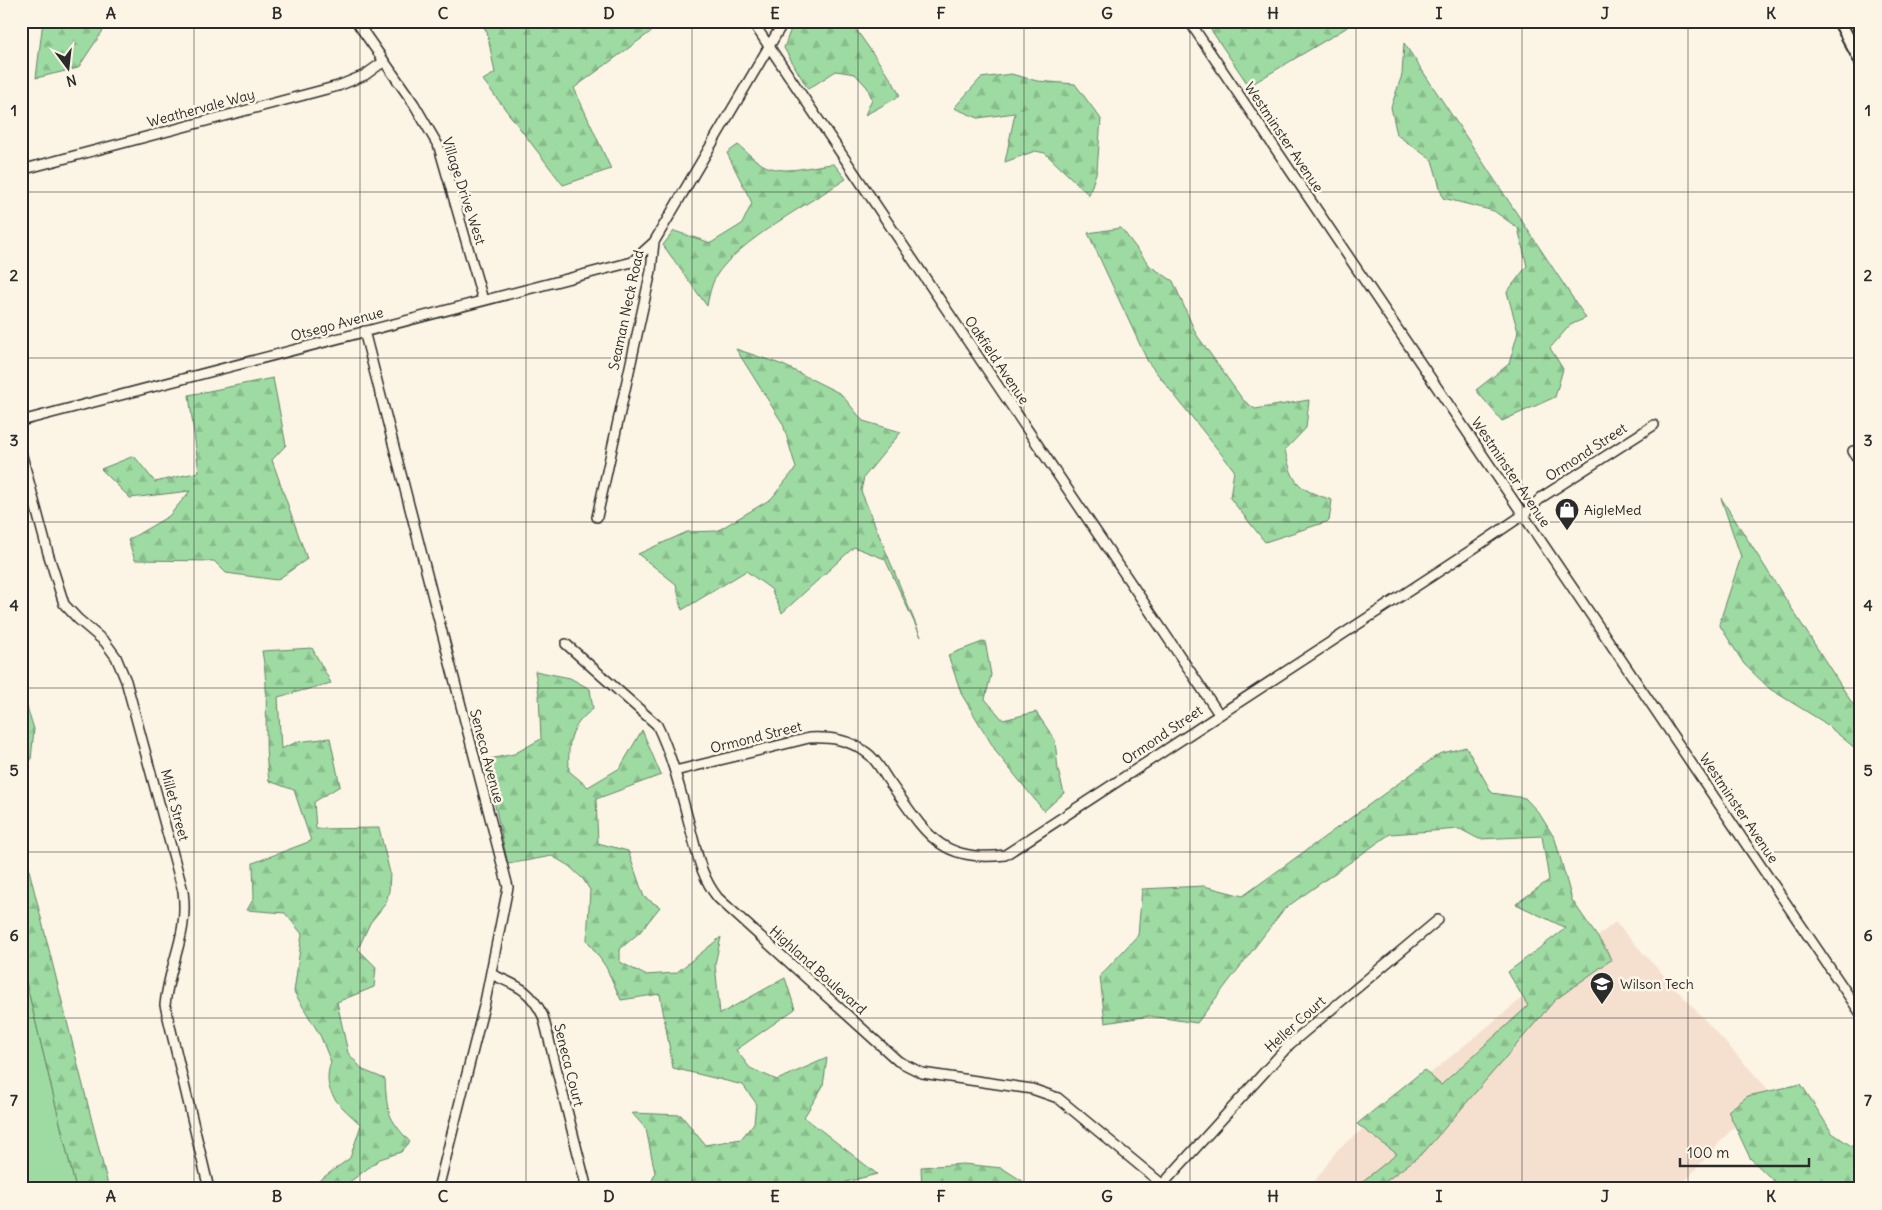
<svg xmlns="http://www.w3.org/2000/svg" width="1882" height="1210" font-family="Delius,sans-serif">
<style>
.built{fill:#f5e0d0}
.grass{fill:#9edba2;stroke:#648366}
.forest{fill:url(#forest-firs);stroke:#648366}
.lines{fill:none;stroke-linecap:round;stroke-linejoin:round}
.minor-casing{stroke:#2b2b2b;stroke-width:12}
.major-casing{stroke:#2b2b2b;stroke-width:15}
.minor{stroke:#fcf5e5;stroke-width:9}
.major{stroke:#fcf5e5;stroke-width:11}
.grid{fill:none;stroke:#2b2b2b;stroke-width:1;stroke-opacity:0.55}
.labels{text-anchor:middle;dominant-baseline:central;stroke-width:5;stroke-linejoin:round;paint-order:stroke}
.street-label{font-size:14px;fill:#2b2b2b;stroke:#fcf5e5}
.poi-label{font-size:14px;fill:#2b2b2b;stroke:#fcf5e5;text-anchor:start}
.neatline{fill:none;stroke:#2b2b2b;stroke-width:2}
.grid-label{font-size:16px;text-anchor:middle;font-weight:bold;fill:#2b2b2b}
</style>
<defs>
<pattern id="forest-firs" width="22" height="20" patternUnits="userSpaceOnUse" patternTransform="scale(1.25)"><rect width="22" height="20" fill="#9edba2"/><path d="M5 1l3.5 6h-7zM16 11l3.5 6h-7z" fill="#88bc8c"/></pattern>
</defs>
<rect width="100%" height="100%" fill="#fcf5e5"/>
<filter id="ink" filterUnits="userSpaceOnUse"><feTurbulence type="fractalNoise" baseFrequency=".02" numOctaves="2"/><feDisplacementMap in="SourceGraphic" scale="10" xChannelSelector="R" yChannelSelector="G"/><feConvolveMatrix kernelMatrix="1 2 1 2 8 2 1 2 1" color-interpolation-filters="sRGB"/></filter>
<g filter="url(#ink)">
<path class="built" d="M1615,922L1768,1089L1678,1189H1309L1338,1149Z"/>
<path class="grass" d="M21,961L76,1189H25L21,1180V1156H28L21,1131Z"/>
<path class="forest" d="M43,21H113L108,23L78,68L36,78Z
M480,21H641L656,28L574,88L611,169L563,185L483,80L495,73L487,32Z
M801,21H850L893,82L900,96L865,115L872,99L867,87L855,74L836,71L808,89L784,48L790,31Z
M1205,21H1353L1346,28L1249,86Z
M1404,43L1586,318L1570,325L1550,348L1563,369L1555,397L1502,421L1476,390L1509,364L1518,332L1507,292L1527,266L1518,228L1494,211L1443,198L1432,160L1397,135L1391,107L1402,75Z
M1011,74L1037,81L1075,84L1101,119L1097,170L1089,195L1045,153L1035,151L1005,162L1015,113L978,118L954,108L981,78Z
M738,145C747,152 760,166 771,168C791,174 813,165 834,164L846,179C811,202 737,242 716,276C711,286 709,295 707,306L663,245L674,231L711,243L742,224L752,203L727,153Z
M1121,228L1150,266L1173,281L1196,334L1243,400L1255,409L1309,400L1306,428L1285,450C1293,486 1299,489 1332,500L1329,521L1265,542L1230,498L1234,470L1148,362L1088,233Z
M736,349L783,365L841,394L863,421L901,432L864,477L861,491L921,637L885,559L854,547L782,613L771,589L746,571L682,610L676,584L638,554L687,532L717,531L771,499L796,468L783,424Z
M273,378L286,445L272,460L307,559L277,580L226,573L214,561L135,560L128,540L169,516L190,491L130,498L101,469L134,456L155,482L199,472L189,395Z
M1721,498L1861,717V753L1822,721L1770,689L1744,664L1719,624L1741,557Z
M985,641L991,675L985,699L1003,720L1036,712L1055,740L1058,770L1064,793L1044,811L997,753L962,695L948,655Z
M312,648L331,683L278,697L281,749L297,742L330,738L340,786L314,802L316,829L379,828L390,873L389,891L386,903L370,923L358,949L376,967L374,987L337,1002L348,1053L363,1070L385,1079C387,1112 387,1117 410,1142L401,1152L380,1159L347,1184L348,1189L309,1188L350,1158L361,1125C341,1105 320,1094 331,1062L320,1035L294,992L302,934L285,913L247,910L254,898L253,863L311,841L294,790L269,781C262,738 271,694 262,651Z
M535,671L570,678L590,689L593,709C569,727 568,742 569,771L588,787L620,768L642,730L661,775L596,799L598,843L628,851L644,897L660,907L640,932L620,949V962L645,975L676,973L721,937L715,964L720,1014L785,978L795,1009L736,1050L750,1068L777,1080L827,1058L823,1086L804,1117L877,1174L846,1182L835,1189H690L682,1184L668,1189H649L655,1173L646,1129L632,1113L681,1115L705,1145L741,1139L754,1123L756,1103L743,1085L673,1068L660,994L621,1000L606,967L587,940L590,890L583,879L569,866L552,856L508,864L485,760L514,754L541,739L539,695Z
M21,688L34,729L31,760L21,769Z
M1466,747L1492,793L1525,798L1539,813L1555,839L1572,900L1607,951L1611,960L1555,1000L1424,1152L1376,1189H1361L1359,1184L1397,1154L1357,1124L1424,1070L1441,1085L1528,1006L1508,972L1566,928L1516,904L1549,880L1542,836L1479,839L1460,829L1390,834L1284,909L1197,1023L1150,1016L1105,1023L1100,976L1138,935L1142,889L1204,886L1243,896L1439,754Z
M21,838L109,1189H76L21,961Z
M1801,1084L1832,1133L1856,1149L1861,1157V1189H1782L1750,1158L1728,1111L1748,1096Z
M963,1164L1002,1168L1035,1189H922L921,1167Z"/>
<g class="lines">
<defs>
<path id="minor" d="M356,21L414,104L439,147L483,300
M752,21L1219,714
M1189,21L1861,1014
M21,170L338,86L365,75L383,62
M364,331L508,887L485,1002L438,1189
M21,421L632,262L654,242
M1853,451L1861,465
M21,452L48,553L64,604L78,619L105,642L116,657L126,681L183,891C189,936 169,962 165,1005L209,1189
M597,517L651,271L654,242L784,21
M566,644L657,725C673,758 681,793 690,827C697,853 701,877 718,898L898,1061L922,1073L1032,1089L1058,1098L1168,1189
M675,771L809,738C830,737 849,739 867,753C876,759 882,771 888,780C923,828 937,864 1005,855L1470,551L1523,515L1542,497L1654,425
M491,974C517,986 529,988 543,1016L587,1189
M1163,1184L1290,1044L1438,920"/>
<path id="major" d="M1839,21L1861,62
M1860,21L1861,22"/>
</defs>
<use href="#minor" class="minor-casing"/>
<use href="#major" class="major-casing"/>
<use href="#minor" class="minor"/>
<use href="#major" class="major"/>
</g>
</g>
<path class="grid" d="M194,21V1189M360,21V1189M526,21V1189M692,21V1189M858,21V1189M1024,21V1189M1190,21V1189M1356,21V1189M1522,21V1189M1688,21V1189M21,192H1861M21,358H1861M21,522H1861M21,688H1861M21,852H1861M21,1018H1861"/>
<defs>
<symbol id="shop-pin" viewBox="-11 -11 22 30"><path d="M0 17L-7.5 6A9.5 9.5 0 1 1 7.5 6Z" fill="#2b2b2b" stroke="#fcf5e5"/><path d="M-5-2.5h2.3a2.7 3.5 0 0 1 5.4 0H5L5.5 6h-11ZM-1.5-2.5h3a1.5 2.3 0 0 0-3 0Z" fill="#fff"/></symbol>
<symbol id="school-pin" viewBox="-11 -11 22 30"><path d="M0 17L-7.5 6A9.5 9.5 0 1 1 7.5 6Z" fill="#2b2b2b" stroke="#fcf5e5"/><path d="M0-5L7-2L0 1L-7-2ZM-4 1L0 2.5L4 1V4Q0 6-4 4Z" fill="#fff"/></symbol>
</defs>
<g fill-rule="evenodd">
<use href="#shop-pin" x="1553" y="496" width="28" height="38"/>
<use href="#school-pin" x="1588" y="970" width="28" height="38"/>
</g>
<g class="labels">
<g class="street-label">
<text transform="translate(201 108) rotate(-15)">Weathervale Way</text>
<text transform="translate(1284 137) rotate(56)">Westminster Avenue</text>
<text transform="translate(464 191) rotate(72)">Village Drive West</text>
<text transform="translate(626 310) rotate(-78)">Seaman Neck Road</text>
<text transform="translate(337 324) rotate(-15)">Otsego Avenue</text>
<text transform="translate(997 360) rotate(56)">Oakfield Avenue</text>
<text transform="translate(1586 452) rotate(-33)">Ormond Street</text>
<text transform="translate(1511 472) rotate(56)">Westminster Avenue</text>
<text transform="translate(1162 735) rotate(-34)">Ormond Street</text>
<text transform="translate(756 737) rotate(-14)">Ormond Street</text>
<text transform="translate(487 756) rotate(75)">Seneca Avenue</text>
<text transform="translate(175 805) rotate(75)">Millet Street</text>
<text transform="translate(1739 808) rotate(56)">Westminster Avenue</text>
<text transform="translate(818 970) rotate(42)">Highland Boulevard</text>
<text transform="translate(1295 1024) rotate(-42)">Heller Court</text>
<text transform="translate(569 1065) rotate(76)">Seneca Court</text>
</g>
<g class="poi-label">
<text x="1584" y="510">AigleMed</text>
<text x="1620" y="984">Wilson Tech</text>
</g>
</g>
<rect width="1882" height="1210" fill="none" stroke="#fcf5e5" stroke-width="55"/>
<g transform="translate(68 68) rotate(165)" stroke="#fcf5e5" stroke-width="4" paint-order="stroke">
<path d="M0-4L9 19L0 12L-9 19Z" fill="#2b2b2b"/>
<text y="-8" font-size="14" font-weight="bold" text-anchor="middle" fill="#2b2b2b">N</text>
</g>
<path d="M1680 1158v8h129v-8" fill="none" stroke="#2b2b2b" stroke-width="2.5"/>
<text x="1687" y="1158" font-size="15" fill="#2b2b2b" stroke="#fcf5e5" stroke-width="4" paint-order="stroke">100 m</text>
<rect x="28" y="28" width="1826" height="1154" class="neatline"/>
<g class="grid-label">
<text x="111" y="19">A</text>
<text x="277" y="19">B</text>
<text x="443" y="19">C</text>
<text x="609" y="19">D</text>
<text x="775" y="19">E</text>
<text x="941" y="19">F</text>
<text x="1107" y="19">G</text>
<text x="1273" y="19">H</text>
<text x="1439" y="19">I</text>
<text x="1605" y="19">J</text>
<text x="1771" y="19">K</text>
<text x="14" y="116">1</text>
<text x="1868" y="116">1</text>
<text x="14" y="281">2</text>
<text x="1868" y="281">2</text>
<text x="14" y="446">3</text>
<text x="1868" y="446">3</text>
<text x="14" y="611">4</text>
<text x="1868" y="611">4</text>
<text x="14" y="776">5</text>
<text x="1868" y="776">5</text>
<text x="14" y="941">6</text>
<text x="1868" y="941">6</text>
<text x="14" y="1106">7</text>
<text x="1868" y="1106">7</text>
<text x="111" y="1202">A</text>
<text x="277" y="1202">B</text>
<text x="443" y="1202">C</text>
<text x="609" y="1202">D</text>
<text x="775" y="1202">E</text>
<text x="941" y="1202">F</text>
<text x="1107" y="1202">G</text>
<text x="1273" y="1202">H</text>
<text x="1439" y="1202">I</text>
<text x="1605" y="1202">J</text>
<text x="1771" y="1202">K</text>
</g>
</svg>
